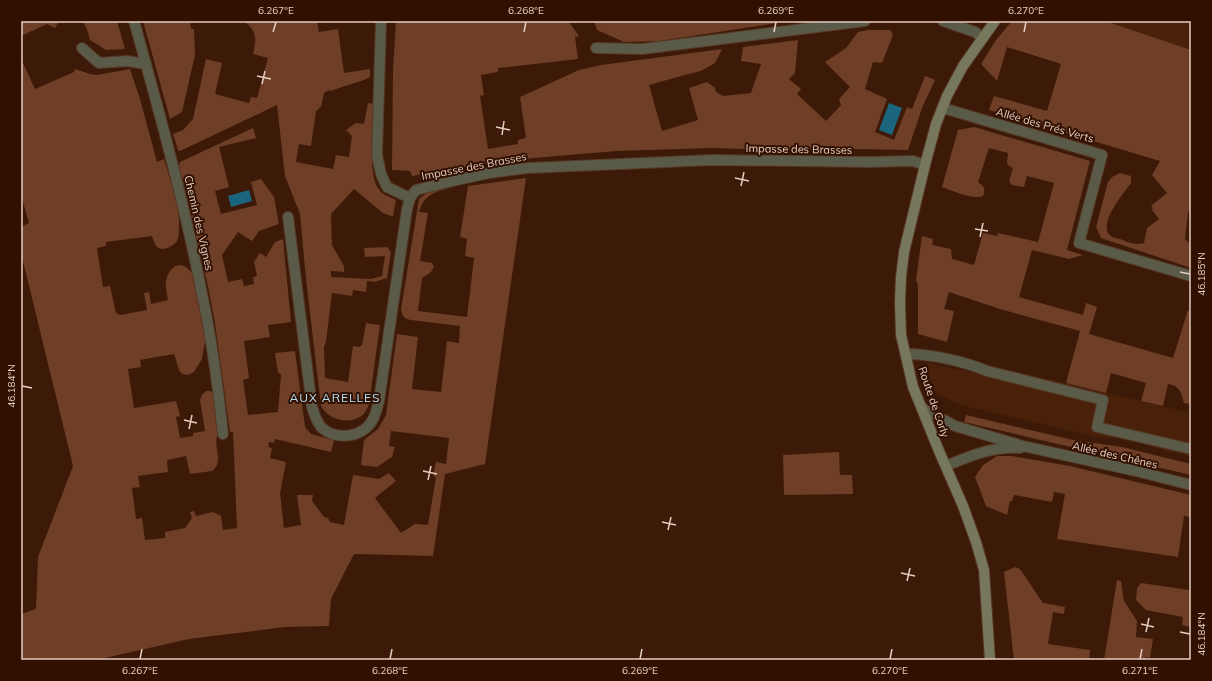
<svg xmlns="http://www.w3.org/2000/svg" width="1212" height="681" font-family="Mulish,sans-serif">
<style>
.built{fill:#492009}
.green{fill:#6e3e26}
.water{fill:#1c657f}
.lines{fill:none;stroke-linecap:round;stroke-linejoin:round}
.lane-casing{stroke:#573725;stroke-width:12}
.street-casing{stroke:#573725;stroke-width:12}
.secondary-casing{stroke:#573725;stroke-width:12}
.lane{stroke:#5a5a48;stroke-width:10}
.street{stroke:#5a5a48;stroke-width:10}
.secondary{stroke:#77775b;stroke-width:10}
.ticks{fill:none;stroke:#e5cdc2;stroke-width:1.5}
.labels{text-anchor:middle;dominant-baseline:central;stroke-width:4;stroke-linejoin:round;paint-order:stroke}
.street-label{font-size:11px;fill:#e5cdc2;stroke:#311000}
.neighbourhood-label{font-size:12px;letter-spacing:1px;fill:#b2e4fa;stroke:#311000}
.neatline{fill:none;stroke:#e5cdc2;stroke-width:1.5}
.ticks-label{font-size:10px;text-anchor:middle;fill:#e5cdc2}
</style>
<rect width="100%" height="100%" fill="#3c1a07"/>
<path class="built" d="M1105,21H1191V50Z
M927,363L972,372L989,365L1191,413V457L1163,450L1125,439L1097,437L964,406L936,394L926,368Z"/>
<path class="green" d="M21,21H59L55,28L47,24L21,36Z
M81,21H117L125,49L106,50L90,40C88,32 87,26 81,21Z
M143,21H190L191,29H194L195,55L182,112L170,119Z
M244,21H317L319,32L338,29L344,73L370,69V77L364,80L330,91L329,90L324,93L321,107L316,111L311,146L299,144L296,162L333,169L336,155L349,157L352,136L346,130L356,123L364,124L368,103L373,104C373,122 368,175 378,188C381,194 390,197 396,200L393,216H391L383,213L354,189L331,214L332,245L344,266V272L331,271V277L371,279L382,276L385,256L365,257L364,248L387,247L391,252L387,278L374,282L367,281L366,292L353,290L352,296L332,293L326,342L324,347L325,378L348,382L353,346L359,347L362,345L366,323L380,325L369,404C367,409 365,414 360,417C346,425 328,419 321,406L306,279L300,214L285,176L277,105L180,151H179L178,150L173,134L183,130L193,119L206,59L222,63L215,94L249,103L251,97L257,98L268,58L253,54C256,39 258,32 244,21Z
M396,21H568L579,36L575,37L578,59L498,68V72L481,75L484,95L480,96L488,149L518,144V140L526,138L520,97L579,70L601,65L722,49L715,63L701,71L685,75L649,85L662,131L698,120L689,88L707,82L715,88L716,92L723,96L751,93L761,64L741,61L743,47L798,40L795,73L789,79L801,89L797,94L826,121L841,105L839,99L850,87L825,62L846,48L858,32L867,30H890L893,35L882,63L873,62L865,89L887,99L875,132L894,140L907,107L912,109L925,76L935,80L922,108L908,150L859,149L787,150L711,148L616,151L534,158L487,164L412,176L410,171L392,170L393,71Z
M594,21H790L660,41L624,42L597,30Z
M1012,21H1105L1191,50V209L1188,212L1185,239L1191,245V268L1101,238L1096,227L1108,182L1112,177L1120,173L1131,176V183C1124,193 1096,225 1111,236C1113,238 1118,239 1120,239C1128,242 1136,246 1144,243L1147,228L1159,219L1152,210L1153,208L1151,206L1167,193L1152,175L1160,161L989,110L994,96L1047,111L1061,64L1007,47L997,81L981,64L996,40Z
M21,59L35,89L74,72L75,69L90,74L97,75L130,69L140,99L157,162L164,159C170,181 180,204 179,226C179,230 179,236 178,239C175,246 163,252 157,247C154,244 153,239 152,236L106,242V246L97,248L103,287L110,286L116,313L120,315L147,310L144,293L149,292L151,304L168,300C167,294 165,287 166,281C169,265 182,259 192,273L206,337L202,359L194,372L188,375L182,374L179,370L174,354L140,360L141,367L128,369L134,408L176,401L180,416L176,417L180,438L193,436V433L205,431L200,400L202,395L206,391H210L214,393L218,434C212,446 225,461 212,471L190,474L186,456L167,460L168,472L138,476L140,487L132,488L136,519L142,518L145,540L165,538V532L185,528L192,518L190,512L194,511L196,516L213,512L221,516L223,530L237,528L233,432H230L215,323L208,286L179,166L180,162L253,128L256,138L219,147L229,187L215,191L221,214L257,205L251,182L261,179L274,197L279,224L259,231L252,241L238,232L222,255L228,282L242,279L244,286L254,284L253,277L257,276L254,262L260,253L266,257L275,242L283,239L291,322L268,325L270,337L244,341L249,378L243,380L248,415L278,412L281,374L278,373L275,353L295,351L305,427L311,434L334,440L331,452L275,439L274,443L269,442L268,447L272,448L270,458L286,462L280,493L284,528L301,525L297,495H313L312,501L324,517L328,518L330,522L344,525L353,475L379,479L389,473L396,481L375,498L401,533L415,524L428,525L436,477L433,476L436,462L446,464L449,438L391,431L389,446L395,447L392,457L377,467L361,465L364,440L378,429L386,415L397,334L418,337L412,389L441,392L447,341L459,343L460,326L411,320C404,319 402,316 401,309L419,199L429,191L449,188C433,193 425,194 419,212L428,213L420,261L432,263L434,267L431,272L422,278L418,311L467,317L474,258L465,256L467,239L460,237L468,186L526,178L485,464L445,474L433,556L354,554L331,599L329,626L285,627L189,639L96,660H21V614L36,609L38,557L73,466L21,253V227L29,223L21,195Z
M974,127L1090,161L1067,250L1083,255L1069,259L1032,250L1019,297L1083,315L1086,303L1097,307L1089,334L1173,358L1188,310L1191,311V404L1184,403C1181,392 1180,386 1168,384L1163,406L1141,401L1146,383L1111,373L1106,393L1066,383L1080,331L1000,309L949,292L944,309L954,311L947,342L918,334V285L916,280L922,236L933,239L932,245L951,249L952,259L974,265L983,233L997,236L998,233L1038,242L1054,183L1027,176L1024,187L1012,185L1009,181L1013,168L1009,166L1007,162L1008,153L989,148L978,182C984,187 986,188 983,196C973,200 953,191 942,187L958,130Z
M966,415L1073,440L1122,447L1191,464V475L964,422Z
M839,452L840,475H852L853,494L784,495L783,455Z
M997,456H1012L1070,466L1191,495V517L1184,516L1178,557L1057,539L1065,494L1054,492L1052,502L1014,495L1012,501H1010L1007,515L986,506L975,477L983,465Z
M1015,567L1020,569L1043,603L1065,607L1064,614L1053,612L1048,644L1090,650L1089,660H1014L1004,572Z
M1117,580L1121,581L1124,601L1137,621L1136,637L1153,639L1150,658L1146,657V660H1104Z
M1141,583L1189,590L1191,593V627L1182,625L1183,617L1146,610L1136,600L1137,588Z"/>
<path class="water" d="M889,103L902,108L892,135L879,130Z
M249,190L252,201L231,207L228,196Z"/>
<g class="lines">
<defs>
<path id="lane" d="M381,21L377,155L381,174L387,187L410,198
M82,48L99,63L127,61L146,64
M906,354C931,354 963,361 987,371L1103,400L1097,427L1191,449"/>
<path id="street" d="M134,21C159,111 184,202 202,294C212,340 218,387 223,434
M943,21L975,32L982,38
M596,48L642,49L865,21
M943,108L1102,155L1079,243L1191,276
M288,217L312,407C314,413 316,421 321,427C335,441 364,438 373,419C376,414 377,407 379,401L407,209L410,198L416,190L457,180L489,173L528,168L713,160L870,162L913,161L925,165
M922,408L955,426L1023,446L1136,471L1191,485
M946,466C969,456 994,446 1020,448"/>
<path id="secondary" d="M990,660L984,570L976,542L963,506L939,451L913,387L901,335L900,302L901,277L904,252L925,165L936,124L947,96L963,66L995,21"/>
</defs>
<use href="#lane" class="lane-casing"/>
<use href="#street" class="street-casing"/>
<use href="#secondary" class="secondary-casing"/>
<use href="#lane" class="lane"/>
<use href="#street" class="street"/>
<use href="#secondary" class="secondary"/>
</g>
<path class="ticks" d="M273,32L276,22M524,32L526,22M774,32L776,22M1024,32L1026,22M257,76L271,79M262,84L265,71M496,127L510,130M502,135L504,121M735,178L749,181M741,186L744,172M975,229L988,231M980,237L983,223M1180,272L1190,274M22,386L32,388M184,420L197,423M189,429L192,415M423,471L437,474M428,480L431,466M662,522L676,525M668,530L671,517M901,573L915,576M907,581L910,568M1141,624L1154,627M1146,632L1149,618M1180,632L1190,634M140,659L142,649M390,659L392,649M640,659L642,649M890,659L892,649M1140,659L1142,649"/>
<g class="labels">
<g class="street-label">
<text transform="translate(1045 125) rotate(16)">Allée des Prés Verts</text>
<text transform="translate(799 149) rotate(1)">Impasse des Brasses</text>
<text transform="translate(474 166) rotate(-11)">Impasse des Brasses</text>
<text transform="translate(199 223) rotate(77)">Chemin des Vignes</text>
<text transform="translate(934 402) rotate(71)">Route de Corly</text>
<text transform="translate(1115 455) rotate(13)">Allée des Chênes</text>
</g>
<g class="neighbourhood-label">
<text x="335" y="397">AUX ARELLES</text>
</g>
</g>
<rect width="1212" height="681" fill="none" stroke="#311000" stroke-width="44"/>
<rect x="22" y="22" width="1168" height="637" class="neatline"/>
<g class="ticks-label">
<text x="276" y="14">6.267°E</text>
<text x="526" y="14">6.268°E</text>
<text x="776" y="14">6.269°E</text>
<text x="1026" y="14">6.270°E</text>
<text transform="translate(1201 274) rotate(-90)" y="4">46.185°N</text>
<text transform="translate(11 386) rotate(-90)" y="4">46.184°N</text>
<text transform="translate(1201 634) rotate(-90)" y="4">46.184°N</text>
<text x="140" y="674">6.267°E</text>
<text x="390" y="674">6.268°E</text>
<text x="640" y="674">6.269°E</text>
<text x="890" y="674">6.270°E</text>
<text x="1140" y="674">6.271°E</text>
</g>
</svg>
